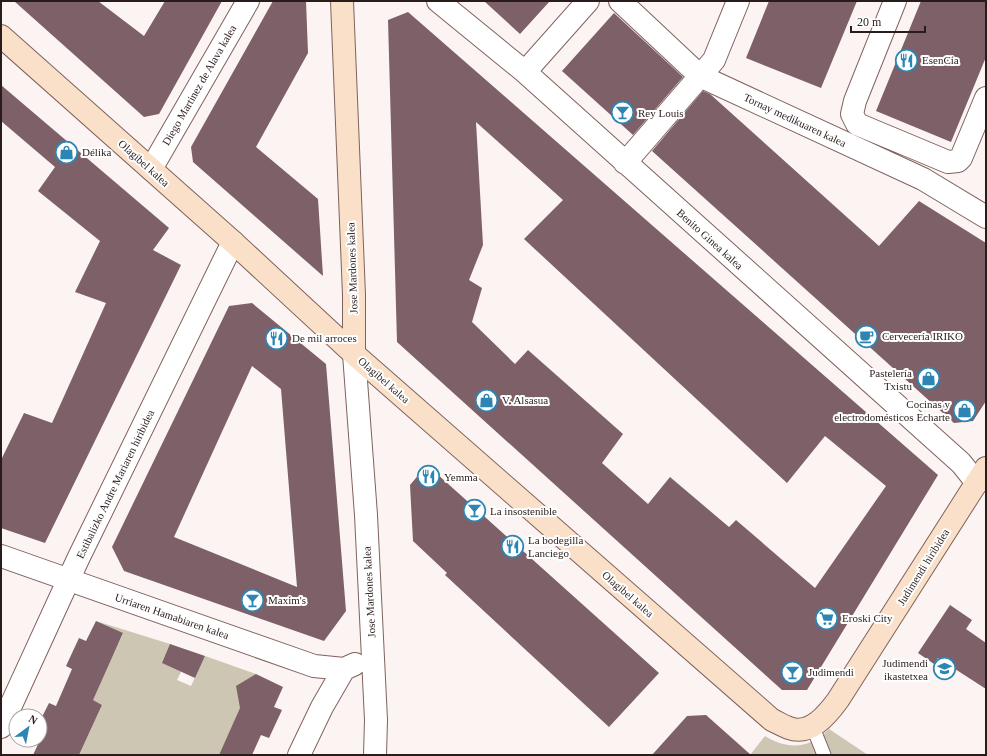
<svg xmlns="http://www.w3.org/2000/svg" width="987" height="756" font-family="Georgia,serif">
<style>
.green{fill:#cdc6b2}
.building{fill:#7d6068;fill-rule:evenodd}
.lines{fill:none;stroke-linecap:round;stroke-linejoin:round}
.lane-casing{stroke:#7f625d;stroke-width:15}
.street-casing{stroke:#7f625d;stroke-width:24}
.secondary-casing{stroke:#7f625d;stroke-width:24}
.lane{stroke:#fff;stroke-width:13}
.street{stroke:#fff;stroke-width:22}
.secondary{stroke:#fae0c8;stroke-width:22}
.labels{text-anchor:middle;dominant-baseline:central;stroke-width:4;stroke-linejoin:round;paint-order:stroke}
.poi-label{font-size:11px;fill:#291d1b;stroke:#fff;text-anchor:start}
.street-label{font-size:11px;fill:#291d1b;stroke:#fff}
</style>
<rect width="100%" height="100%" fill="#fbf4f3"/>
<path class="green" d="M96,621L170,644L181,672L177,680L191,686L205,656L256,674L219,755H79L102,705L92,700L123,634Z
M829,729L868,755H750L765,736C787,750 810,749 829,729Z"/>
<path class="building" d="M14,1H98L144,36L165,1H222L159,114L144,117Z
M273,1H306L308,53L256,147L318,199L323,276L193,162L191,147Z
M484,1H550L520,34Z
M769,1H857L821,88L746,58Z
M921,1H986V57L951,142L876,111Z
M408,12L938,475L807,690H782L397,342L388,20ZM476,122L563,200L524,239L787,483L825,436L886,486L815,588L736,520L729,527L670,477L648,504L602,463L623,434L528,350L515,364L472,322L482,288L469,280L483,245Z
M614,13L683,77L633,135L562,71Z
M1,85L169,228L153,250L181,265L45,543L1,528V460L24,413L52,423L106,303L75,292L100,241L38,191L55,167L1,121Z
M703,91L710,94L879,246L919,201L986,243V401L973,421L954,423L652,151Z
M252,303L326,364L346,611L324,641L124,571L112,547L229,306ZM252,366L281,389L297,587L174,537Z
M427,465L659,673L609,727L445,575L447,573L413,541L410,485Z
M950,605L972,620L966,629L986,643V689L938,658L934,664L918,653Z
M96,621L123,633L93,700L102,705L79,755H33L40,740V721L49,703L56,706L72,669L66,666L79,638L86,641Z
M170,644L205,656L195,678L162,663Z
M256,674L283,687L274,707L282,710L269,738L261,735L252,755H219L240,708L236,686Z
M706,715L751,755H652L687,716Z"/>
<g class="lines">
<defs>
<path id="lane" d="M812,725L824,755"/>
<path id="street" d="M438,1L525,72L961,463L977,483
M620,1L700,76L923,179L986,217
M895,1L855,101L852,114L857,124L948,162L958,161L961,158L986,98
M525,72L588,1
M625,163L714,60L738,1
M151,169L248,1
M354,354L366,515L376,720L375,755
M1,556L314,666L344,669
M1,727L78,559L233,242
M299,755L322,707L344,669L355,664"/>
<path id="secondary" d="M342,1L354,295V354
M1,36L233,242L354,354L772,720C777,722 783,726 789,728C810,736 827,715 838,700L986,468"/>
</defs>
<use href="#lane" class="lane-casing"/>
<use href="#street" class="street-casing"/>
<use href="#secondary" class="secondary-casing"/>
<use href="#lane" class="lane"/>
<use href="#street" class="street"/>
<use href="#secondary" class="secondary"/>
</g>
<defs>
<symbol id="restaurant-ring" viewBox="-11 -11 22 22"><circle r="9.5" fill="#fff" stroke="#2d85b3" stroke-width="1.5"/><path d="M-5-6h1v4h1v-4h1v4h1v-4h1v5L-1.5 .5V6h-2V.5L-5-1ZM5-6V6H3V1.5H1.5Q1.5-4 5-6Z" fill="#2d85b3"/></symbol>
<symbol id="bar-ring" viewBox="-11 -11 22 22"><circle r="9.5" fill="#fff" stroke="#2d85b3" stroke-width="1.5"/><path d="M-6-5H6L.8 .8V4.5H3.5V6h-7V4.5H-.8V.8Z" fill="#2d85b3"/></symbol>
<symbol id="shop-ring" viewBox="-11 -11 22 22"><circle r="9.5" fill="#fff" stroke="#2d85b3" stroke-width="1.5"/><path d="M-5-2.5h2.3a2.7 3.5 0 0 1 5.4 0H5L5.5 6h-11ZM-1.5-2.5h3a1.5 2.3 0 0 0-3 0Z" fill="#2d85b3"/></symbol>
<symbol id="cafe-ring" viewBox="-11 -11 22 22"><circle r="9.5" fill="#fff" stroke="#2d85b3" stroke-width="1.5"/><path d="M-5.5-4.5H6V0H3Q3 3.5 0 3.5H-2.5Q-5.5 3.5-5.5 0ZM3-3.2v2h1.7v-2ZM-6 4.5H4V6H-6Z" fill="#2d85b3"/></symbol>
<symbol id="supermarket-ring" viewBox="-11 -11 22 22"><circle r="9.5" fill="#fff" stroke="#2d85b3" stroke-width="1.5"/><path d="M-6-5.5h2.5l.6 2H6L4.5 2H-2.5L-4.4-4H-6ZM-1.5 3.2a1.3 1.3 0 1 0 .1 0ZM3 3.2a1.3 1.3 0 1 0 .1 0Z" fill="#2d85b3"/></symbol>
<symbol id="school-ring" viewBox="-11 -11 22 22"><circle r="9.5" fill="#fff" stroke="#2d85b3" stroke-width="1.5"/><path d="M0-5L7-2L0 1L-7-2ZM-4 1L0 2.5L4 1V4Q0 6-4 4Z" fill="#2d85b3"/></symbol>
</defs>
<g fill-rule="evenodd">
<use href="#restaurant-ring" x="894" y="48" width="25" height="25"/>
<use href="#bar-ring" x="610" y="100" width="25" height="25"/>
<use href="#shop-ring" x="54" y="140" width="25" height="25"/>
<use href="#cafe-ring" x="854" y="324" width="25" height="25"/>
<use href="#restaurant-ring" x="264" y="326" width="25" height="25"/>
<use href="#shop-ring" x="916" y="366" width="25" height="25"/>
<use href="#shop-ring" x="474" y="388" width="25" height="25"/>
<use href="#shop-ring" x="952" y="398" width="25" height="25"/>
<use href="#restaurant-ring" x="416" y="464" width="25" height="25"/>
<use href="#bar-ring" x="462" y="498" width="25" height="25"/>
<use href="#restaurant-ring" x="500" y="534" width="25" height="25"/>
<use href="#bar-ring" x="240" y="588" width="25" height="25"/>
<use href="#supermarket-ring" x="814" y="606" width="25" height="25"/>
<use href="#school-ring" x="932" y="656" width="25" height="25"/>
<use href="#bar-ring" x="780" y="660" width="25" height="25"/>
</g>
<g class="labels">
<g class="poi-label">
<text x="922" y="60">EsenCia</text>
<text x="638" y="113">Rey Louis</text>
<text x="82" y="152">Délika</text>
<text x="882" y="336">Cervecería IRIKO</text>
<text x="292" y="338">De mil arroces</text>
<text x="912" y="373" text-anchor="end">Pastelería<tspan x="912" dy="13">Txistu</tspan></text>
<text x="502" y="400">V. Alsasua</text>
<text x="950" y="404" text-anchor="end">Cocinas y<tspan x="950" dy="13">electrodomésticos Echarte</tspan></text>
<text x="444" y="477">Yemma</text>
<text x="490" y="511">La insostenible</text>
<text x="528" y="540">La bodegilla<tspan x="528" dy="13">Lanciego</tspan></text>
<text x="268" y="600">Maxim's</text>
<text x="842" y="618">Eroski City</text>
<text x="928" y="663" text-anchor="end">Judimendi<tspan x="928" dy="13">ikastetxea</tspan></text>
<text x="808" y="672">Judimendi</text>
</g>
<g class="street-label">
<text transform="translate(199 85) rotate(-60)">Diego Martinez de Alava kalea</text>
<text transform="translate(795 120) rotate(25)">Tornay medikuaren kalea</text>
<text transform="translate(144 163) rotate(42)">Olagibel kalea</text>
<text transform="translate(710 239) rotate(42)">Benito Ginea kalea</text>
<text transform="translate(352 268) rotate(-92)">Jose Mardones kalea</text>
<text transform="translate(384 380) rotate(41)">Olagibel kalea</text>
<text transform="translate(115 484) rotate(-64)">Estibalizko Andre Mariaren hiribidea</text>
<text transform="translate(923 567) rotate(-58)">Judimendi hiribidea</text>
<text transform="translate(369 592) rotate(-93)">Jose Mardones kalea</text>
<text transform="translate(628 594) rotate(41)">Olagibel kalea</text>
<text transform="translate(172 616) rotate(19)">Urriaren Hamabiaren kalea</text>
</g>
</g>
<rect width="987" height="756" fill="none" stroke="#291d1b" stroke-width="4"/>
<g transform="translate(28 728) rotate(32)"><circle r="19" fill="#ffffff" stroke="#a9a5a4"/>
<path d="M0-3L7 15L0 10L-7 15Z" fill="#2d85b3"/>
<text y="-6" font-size="11" font-weight="bold" text-anchor="middle" fill="#291d1b">N</text>
</g>
<path d="M851 26v6h74v-6" fill="none" stroke="#291d1b" stroke-width="2"/>
<text x="857" y="26" font-size="12" fill="#291d1b" stroke="#ffffff" stroke-width="3" paint-order="stroke">20 m</text>
</svg>
